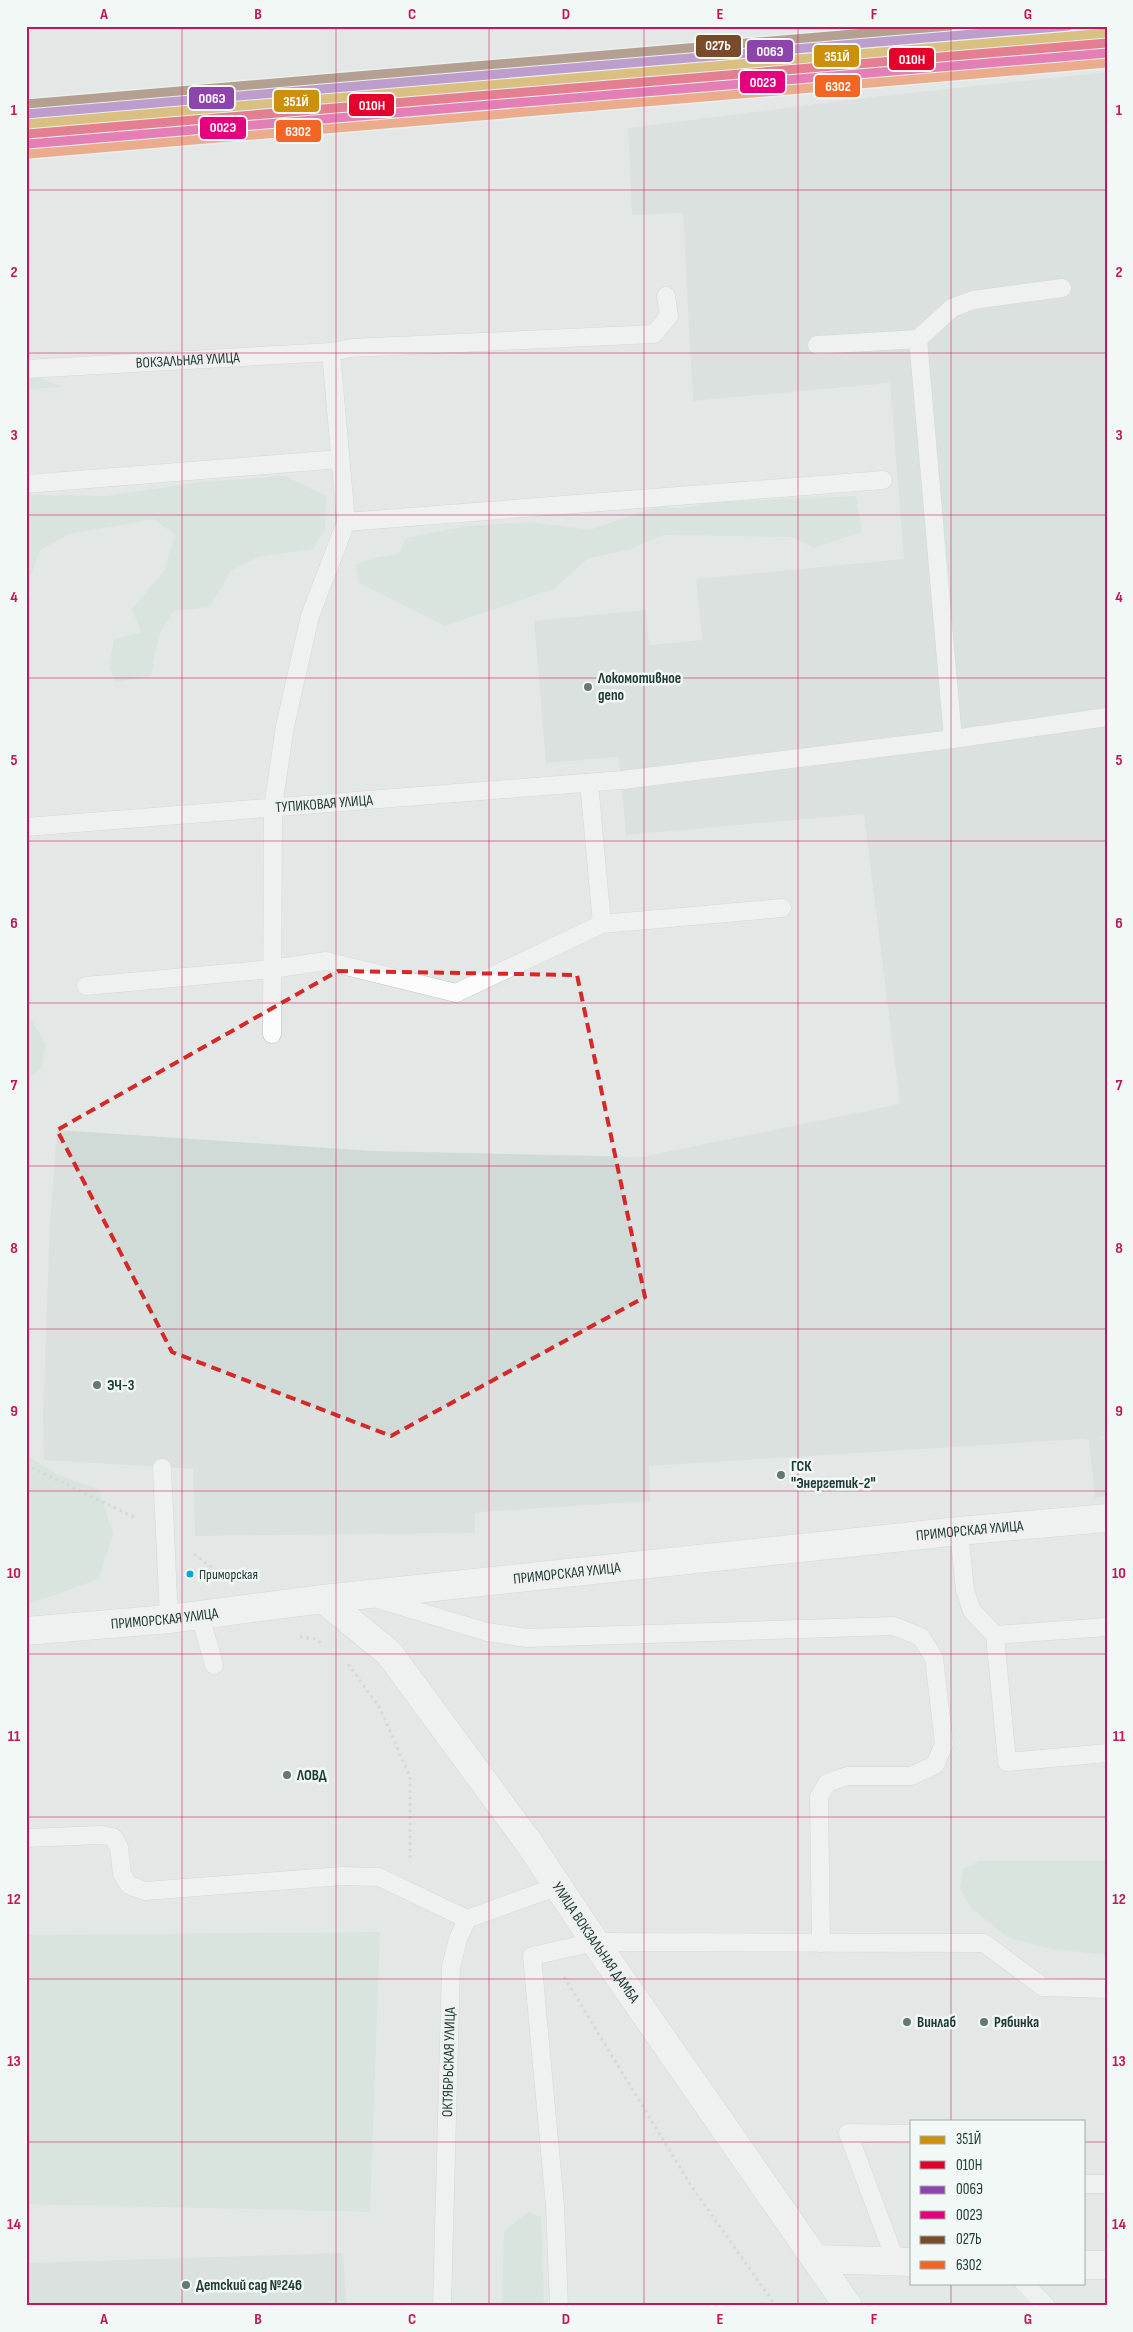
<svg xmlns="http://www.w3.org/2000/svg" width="1133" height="2332" font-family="'Sofia Sans Condensed',sans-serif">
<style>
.built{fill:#d0dad6}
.green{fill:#cce1d4}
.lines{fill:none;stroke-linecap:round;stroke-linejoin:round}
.lane-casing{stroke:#c0c5c3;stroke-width:19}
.secondary-casing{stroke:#bfc6c4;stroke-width:29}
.path{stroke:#c0c8c7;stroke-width:3;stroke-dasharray:2.5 4;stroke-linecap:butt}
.lane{stroke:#fbfcfb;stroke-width:18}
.secondary{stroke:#fbfcfb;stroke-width:28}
.rail-1-casing{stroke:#f1f8f5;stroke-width:12}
.rail-2-casing{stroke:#f1f8f5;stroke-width:12}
.rail-3-casing{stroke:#f1f8f5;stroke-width:12}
.rail-4-casing{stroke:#f1f8f5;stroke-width:12}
.rail-5-casing{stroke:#f1f8f5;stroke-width:12}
.rail-6-casing{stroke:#f1f8f5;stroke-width:12}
.rail-1{stroke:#cc910b;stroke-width:9}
.rail-2{stroke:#e4002b;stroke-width:9}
.rail-3{stroke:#8e44ad;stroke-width:9}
.rail-4{stroke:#e5007d;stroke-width:9}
.rail-5{stroke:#7a4b2a;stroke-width:9}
.rail-6{stroke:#f26522;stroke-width:9}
.marked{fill:none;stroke:#d62828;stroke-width:4;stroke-dasharray:10 6;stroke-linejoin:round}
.grid{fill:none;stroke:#c2185b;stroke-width:1;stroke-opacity:0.55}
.poi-dot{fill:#657874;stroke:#f1f8f5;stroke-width:2}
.bus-dot{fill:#00a9ce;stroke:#f1f8f5;stroke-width:2}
.labels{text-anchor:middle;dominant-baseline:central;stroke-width:5;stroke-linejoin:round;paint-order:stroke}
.bus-label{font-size:14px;fill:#213b37;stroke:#f1f8f5;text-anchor:start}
.street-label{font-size:15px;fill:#213b37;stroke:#f1f8f5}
.poi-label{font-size:15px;font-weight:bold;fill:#213b37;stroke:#f1f8f5;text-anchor:start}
.line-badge{stroke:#f1f8f5;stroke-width:2}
.badge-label{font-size:14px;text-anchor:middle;font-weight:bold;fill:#fff}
.neatline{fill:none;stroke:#c2185b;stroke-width:2}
.grid-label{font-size:16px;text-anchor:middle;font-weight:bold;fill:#c2185b}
</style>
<rect width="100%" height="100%" fill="#e3e8e6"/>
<path class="built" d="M1107,72V1436L1099,1438H1107V1496L1095,1498L1089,1440L1082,1439L649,1466L650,1501L481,1512L475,1513V1533L195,1536L193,1469L44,1460L43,1415L50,1221L57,1130L373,1151L642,1157L900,1104L864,814L626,835L619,757L546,763L534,621L646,610L649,645L702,640L696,579L904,559L890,383L693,401L683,213L632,215L628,128L873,97Z
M343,2253L346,2306H26V2263Z"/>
<path class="green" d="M34,376L63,387L26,389V377Z
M285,476L326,496L325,529L313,549L258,557L231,571L210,607L173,611L159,635L151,676L116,682L109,667L114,639L141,632L132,609L164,571L175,535L154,519L70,534L40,550L32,573L26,580V495L106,496L200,482Z
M856,496L862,532L813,548L791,537L663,535L628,550L589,558L553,589L445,626L359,583L356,565L373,558L399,554L406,538L466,526L531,522L590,530L655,507L680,508L717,502Z
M26,1018L32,1021L46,1044L41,1069L26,1080Z
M26,1454L54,1473L99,1490L113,1534L99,1579L26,1605Z
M979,1861H1107V1955L1051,1949L1007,1937L971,1908L960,1889L963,1869Z
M380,1932L370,2212L26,2204V1935Z
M528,2212L541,2217L544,2306H502L504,2230Z"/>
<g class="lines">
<defs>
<g id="lane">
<path d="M918,339L952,308L973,300L1062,288"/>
<path d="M817,345L918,339L953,739"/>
<path id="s1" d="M26,369L331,352L351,348L654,334L669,316L666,296"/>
<path d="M26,484L340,459"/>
<path d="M346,522L883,480"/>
<path d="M589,783L602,924"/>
<path id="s2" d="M26,827L622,780L953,739L1107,717"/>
<path d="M86,986L272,969L326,961L456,993L602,924L782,908"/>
<path d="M272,1034L273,807L285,726L310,616L346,522L331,352"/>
<path d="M162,1468L169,1619"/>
<path d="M959,1531L965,1590L972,1611L995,1635L1007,1762L1107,1753"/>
<path d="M374,1598L487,1632L527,1638L894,1626L921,1637L934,1658L944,1744L935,1765L911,1776H847L827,1783L819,1797L821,1943"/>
<path d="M200,1615L214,1665"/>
<path d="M995,1635L1107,1627"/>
<path d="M26,1838L102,1835L113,1837L119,1847L122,1874L129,1885L145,1891L343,1876L379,1877L467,1919"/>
<path d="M1084,2184H1107"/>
<path d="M896,2262L848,2133L912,2134"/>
<path d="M1024,2283L1046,2306"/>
<path id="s3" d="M442,2306L451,1967L458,1939L467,1919L558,1886"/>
<path d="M559,2306L555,2206L532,1956L595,1942L984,1943L1043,1987L1107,1989"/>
</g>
<g id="secondary">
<path id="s4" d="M323,1599L389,1653L529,1843L595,1942L848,2306"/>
<path id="s5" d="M26,1631L169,1619L323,1599L959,1531L1107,1518"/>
<path d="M816,2259L912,2262"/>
<path d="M1084,2265H1107"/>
</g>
</defs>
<use href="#lane" class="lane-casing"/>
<use href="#secondary" class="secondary-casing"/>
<path class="path" d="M26,1465L136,1518
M194,1554L228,1579
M300,1637L316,1639L322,1644
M348,1664L380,1708L410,1777V1862
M564,1977L690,2184L776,2306"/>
<use href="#lane" class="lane"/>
<use href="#secondary" class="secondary"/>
<defs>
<path id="rail-1" d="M26,124L1107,33"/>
<path id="rail-2" d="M27,134L1107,43"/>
<path id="rail-3" d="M26,114L1068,26"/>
<path id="rail-4" d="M28,144L1107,53"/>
<path id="rail-5" d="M26,104L949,26"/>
<path id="rail-6" d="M29,154L1107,63"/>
</defs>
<use href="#rail-1" class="rail-1-casing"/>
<use href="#rail-2" class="rail-2-casing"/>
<use href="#rail-3" class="rail-3-casing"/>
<use href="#rail-4" class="rail-4-casing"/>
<use href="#rail-5" class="rail-5-casing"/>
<use href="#rail-6" class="rail-6-casing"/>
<use href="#rail-1" class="rail-1"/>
<use href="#rail-2" class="rail-2"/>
<use href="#rail-3" class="rail-3"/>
<use href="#rail-4" class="rail-4"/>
<use href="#rail-5" class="rail-5"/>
<use href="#rail-6" class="rail-6"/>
</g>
<path d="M0 0H1133V2332H0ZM338,971L577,975L645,1297L391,1436L172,1352L57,1130Z" fill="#e3e8e6" fill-opacity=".55" fill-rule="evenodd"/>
<path class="marked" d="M338,971L577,975L645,1297L391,1436L172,1352L57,1130Z"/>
<path class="grid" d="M182,26V2306M336,26V2306M489,26V2306M644,26V2306M798,26V2306M951,26V2121M26,190H1107M26,353H1107M26,515H1107M26,678H1107M26,841H1107M26,1003H1107M26,1166H1107M26,1329H1107M26,1491H1107M26,1654H1107M26,1817H1107M26,1979H1107M26,2142H912M1084,2142H1107M951,2283V2306"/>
<g class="poi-dot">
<circle cx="588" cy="687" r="5"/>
<circle cx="97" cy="1385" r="5"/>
<circle cx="781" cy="1475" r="5"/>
<circle cx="287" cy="1775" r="5"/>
<circle cx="907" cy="2022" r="5"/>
<circle cx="984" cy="2022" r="5"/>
<circle cx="186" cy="2285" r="5"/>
</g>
<circle class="bus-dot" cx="190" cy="1574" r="4.5"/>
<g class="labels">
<g class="bus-label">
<text x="199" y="1574">Приморская</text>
</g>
<g class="street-label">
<text stroke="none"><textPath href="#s1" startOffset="162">ВОКЗАЛЬНАЯ УЛИЦА</textPath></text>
<text stroke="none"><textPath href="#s2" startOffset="299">ТУПИКОВАЯ УЛИЦА</textPath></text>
<text stroke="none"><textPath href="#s5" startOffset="949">ПРИМОРСКАЯ УЛИЦА</textPath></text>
<text stroke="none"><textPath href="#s5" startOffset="544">ПРИМОРСКАЯ УЛИЦА</textPath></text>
<text stroke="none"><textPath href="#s5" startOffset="139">ПРИМОРСКАЯ УЛИЦА</textPath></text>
<text stroke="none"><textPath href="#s4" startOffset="441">УЛИЦА ВОКЗАЛЬНАЯ ДАМБА</textPath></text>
<text stroke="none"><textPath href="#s3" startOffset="244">ОКТЯБРЬСКАЯ УЛИЦА</textPath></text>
</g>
<g class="poi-label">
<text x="598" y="678">Локомотивное<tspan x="598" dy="17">депо</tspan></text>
<text x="107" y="1385">ЭЧ-3</text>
<text x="791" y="1466">ГСК<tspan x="791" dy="17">"Энергетик-2"</tspan></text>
<text x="297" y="1775">ЛОВД</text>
<text x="917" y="2022">Винлаб</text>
<text x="994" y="2022">Рябинка</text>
<text x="196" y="2285">Детский сад №246</text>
</g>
</g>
<g class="line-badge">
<rect x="695" y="34" width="47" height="24" rx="5" fill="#7a4b2a"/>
<rect x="746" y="39" width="48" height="24" rx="5" fill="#8e44ad"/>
<rect x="813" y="44" width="47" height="24" rx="5" fill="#cc910b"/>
<rect x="888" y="47" width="47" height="24" rx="5" fill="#e4002b"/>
<rect x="739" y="70" width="47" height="24" rx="5" fill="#e5007d"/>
<rect x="814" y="74" width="47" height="24" rx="5" fill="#f26522"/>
<rect x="188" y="86" width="47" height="24" rx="5" fill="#8e44ad"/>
<rect x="273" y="89" width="47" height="24" rx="5" fill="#cc910b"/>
<rect x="348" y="93" width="47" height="24" rx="5" fill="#e4002b"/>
<rect x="199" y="116" width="48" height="24" rx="5" fill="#e5007d"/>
<rect x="275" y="119" width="47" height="24" rx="5" fill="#f26522"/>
</g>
<g class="badge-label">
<text x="718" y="50">027Ь</text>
<text x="770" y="56">006Э</text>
<text x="837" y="61">351Й</text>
<text x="912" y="64">010Н</text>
<text x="763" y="87">002Э</text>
<text x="838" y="91">6302</text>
<text x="212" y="103">006Э</text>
<text x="296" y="106">351Й</text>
<text x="372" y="110">010Н</text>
<text x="223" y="132">002Э</text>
<text x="298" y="136">6302</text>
</g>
<rect width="1133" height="2332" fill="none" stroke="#f1f8f5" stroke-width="55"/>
<rect x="910" y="2120" width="175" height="165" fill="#f1f8f5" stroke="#9eaca9"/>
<rect x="920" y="2136" width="25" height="8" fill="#cc910b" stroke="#9eaca9"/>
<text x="956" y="2144" font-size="15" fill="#213b37">351Й</text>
<rect x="920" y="2161" width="25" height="8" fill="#e4002b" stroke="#9eaca9"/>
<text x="956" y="2170" font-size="15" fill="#213b37">010Н</text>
<rect x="920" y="2186" width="25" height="8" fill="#8e44ad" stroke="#9eaca9"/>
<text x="956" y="2194" font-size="15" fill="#213b37">006Э</text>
<rect x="920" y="2211" width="25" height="8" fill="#e5007d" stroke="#9eaca9"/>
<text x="956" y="2220" font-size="15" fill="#213b37">002Э</text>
<rect x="920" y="2236" width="25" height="8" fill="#7a4b2a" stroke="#9eaca9"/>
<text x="956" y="2244" font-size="15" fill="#213b37">027Ь</text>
<rect x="920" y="2261" width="25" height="8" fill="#f26522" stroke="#9eaca9"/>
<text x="956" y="2270" font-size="15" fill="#213b37">6302</text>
<rect x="28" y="28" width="1078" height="2276" class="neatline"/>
<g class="grid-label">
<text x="104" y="19">A</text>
<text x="258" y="19">B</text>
<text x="412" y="19">C</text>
<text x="566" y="19">D</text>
<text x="720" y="19">E</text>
<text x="874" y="19">F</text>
<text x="1028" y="19">G</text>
<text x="14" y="115">1</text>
<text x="1119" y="115">1</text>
<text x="14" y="277">2</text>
<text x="1119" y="277">2</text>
<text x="14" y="440">3</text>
<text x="1119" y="440">3</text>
<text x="14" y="602">4</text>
<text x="1119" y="602">4</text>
<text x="14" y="765">5</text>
<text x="1119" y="765">5</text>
<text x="14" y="928">6</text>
<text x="1119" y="928">6</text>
<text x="14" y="1090">7</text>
<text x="1119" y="1090">7</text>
<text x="14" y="1253">8</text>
<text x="1119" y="1253">8</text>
<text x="14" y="1416">9</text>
<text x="1119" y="1416">9</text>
<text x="14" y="1578">10</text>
<text x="1119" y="1578">10</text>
<text x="14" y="1741">11</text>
<text x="1119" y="1741">11</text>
<text x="14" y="1904">12</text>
<text x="1119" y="1904">12</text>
<text x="14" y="2066">13</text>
<text x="1119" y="2066">13</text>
<text x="14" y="2229">14</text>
<text x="1119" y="2229">14</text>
<text x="104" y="2324">A</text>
<text x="258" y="2324">B</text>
<text x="412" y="2324">C</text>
<text x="566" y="2324">D</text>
<text x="720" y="2324">E</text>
<text x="874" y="2324">F</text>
<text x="1028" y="2324">G</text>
</g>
</svg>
